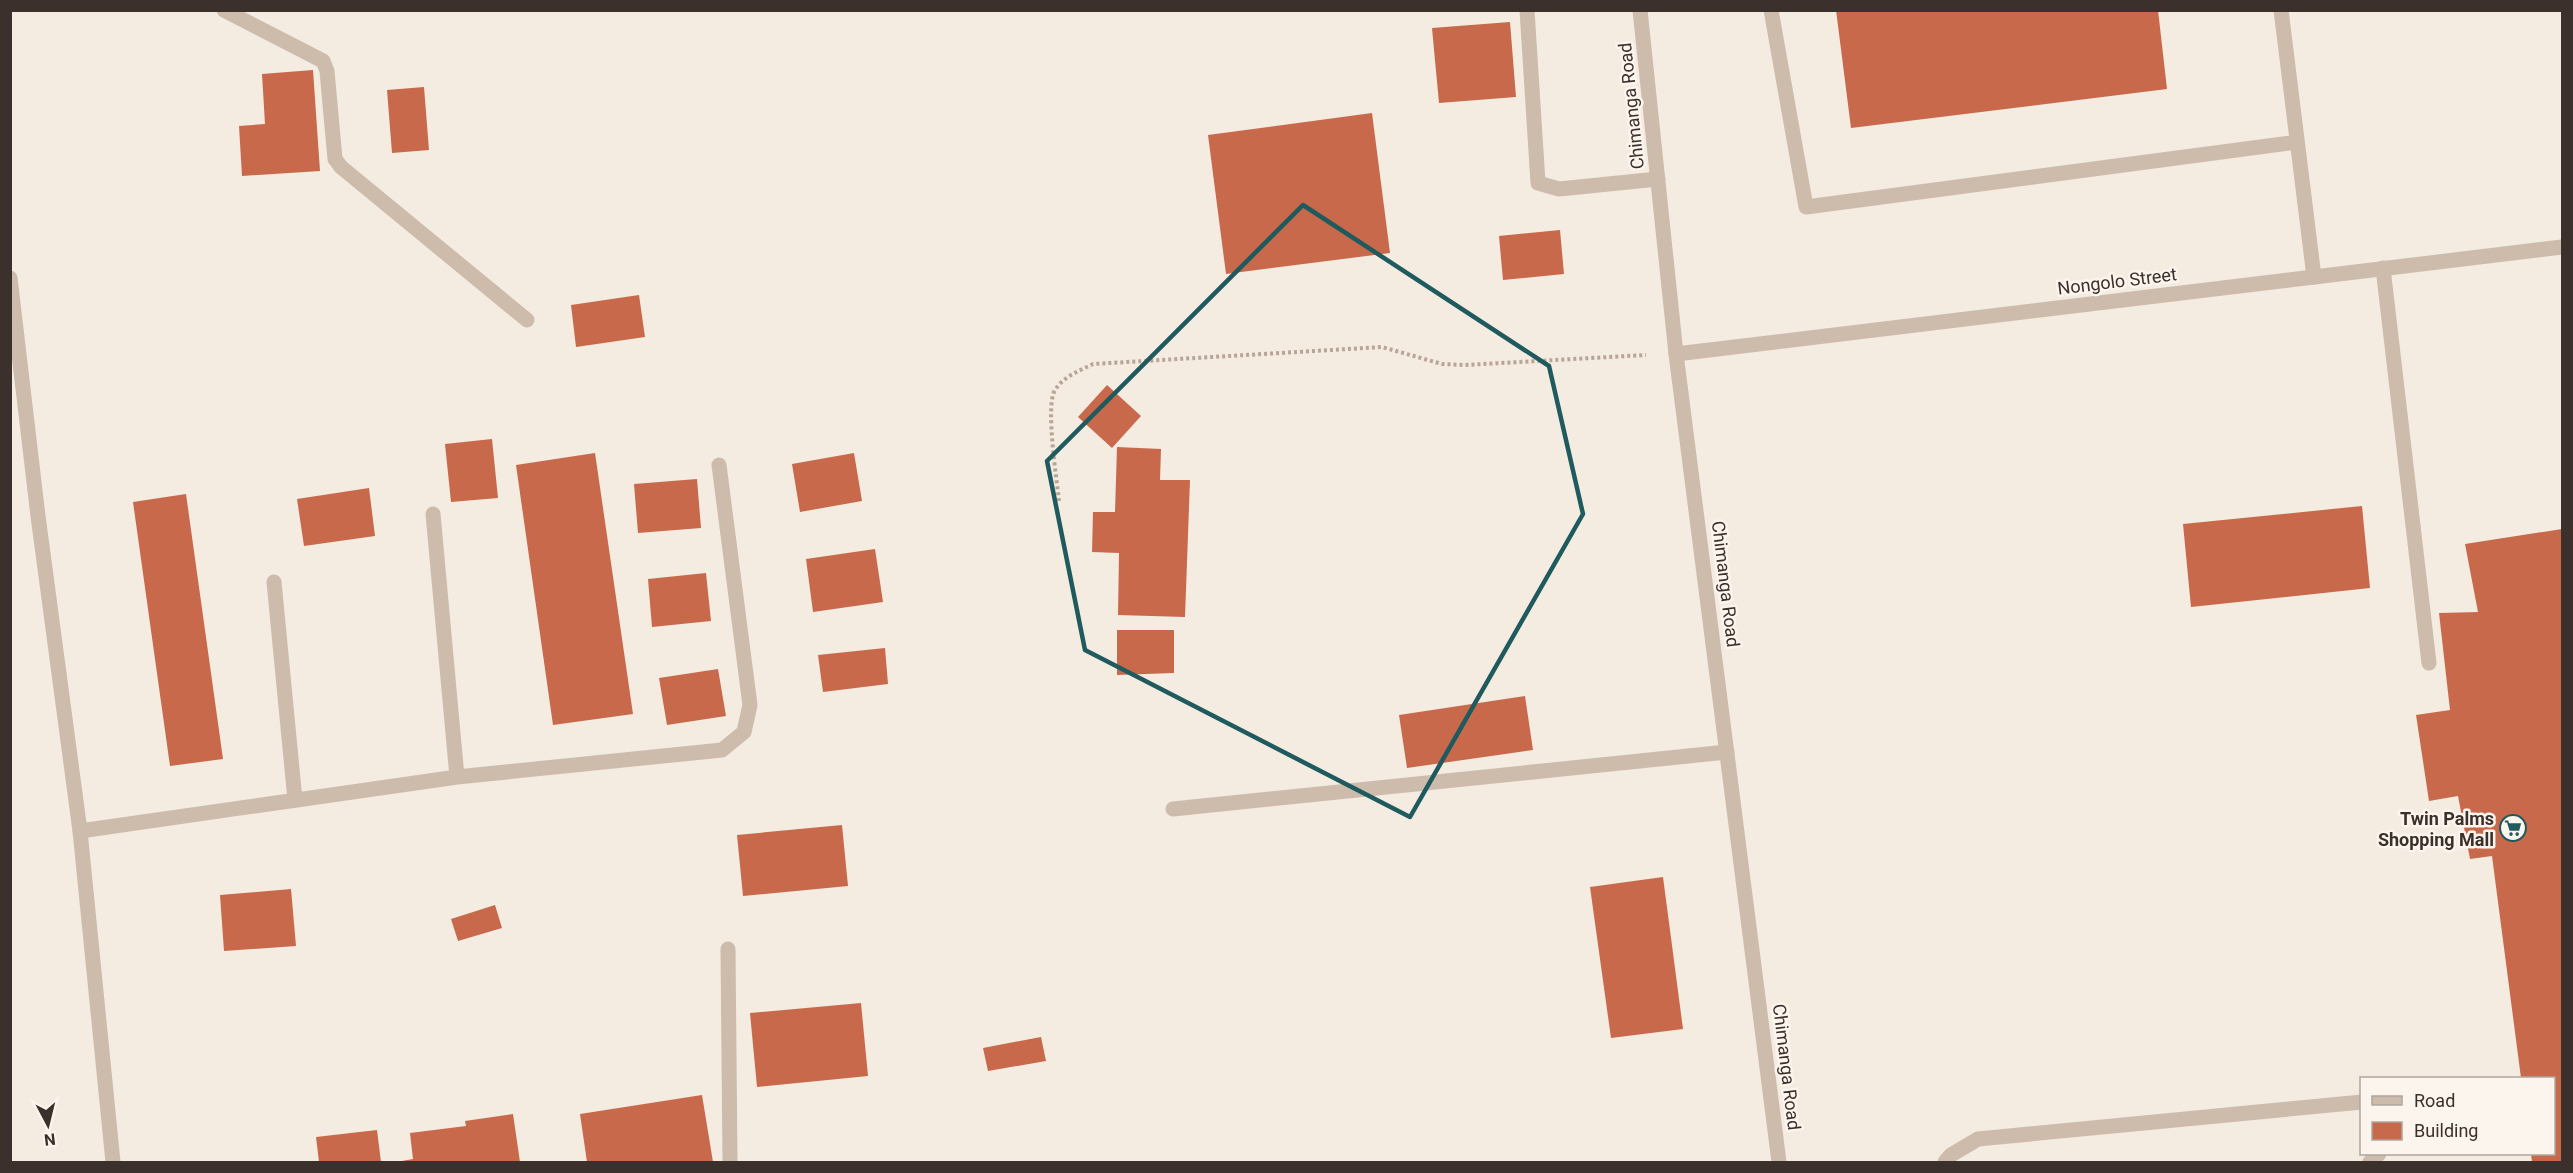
<svg xmlns="http://www.w3.org/2000/svg" width="2573" height="1173" font-family="Roboto,sans-serif">
<style>
.building{fill:#c8694b}
.lines{fill:none;stroke-linecap:round;stroke-linejoin:round}
.path{stroke:#b9a596;stroke-width:4;stroke-dasharray:3 3;stroke-linecap:butt}
.service{stroke:#cdbbac;stroke-width:15}
.minor{stroke:#cdbbac;stroke-width:15}
.tertiary{stroke:#cdbbac;stroke-width:15}
.marked{fill:none;stroke:#1f5a5e;stroke-width:4.5;stroke-linejoin:round}
.labels{text-anchor:middle;dominant-baseline:central;stroke-width:5;stroke-linejoin:round;paint-order:stroke}
.street-label{font-size:18px;fill:#3b302b;stroke:#fbf5ee}
.poi-label{font-size:18px;font-weight:bold;fill:#3b302b;stroke:#fbf5ee;text-anchor:end}
</style>
<rect width="100%" height="100%" fill="#f4ebe1"/>
<path class="building" d="M1836,10H2158L2167,89L1851,128Z
M1510,22L1516,97L1439,103L1432,28Z
M313,70L320,171L242,176L239,126L265,124L262,74Z
M424,87L429,150L392,153L387,90Z
M1372,113L1390,253L1226,274L1208,135Z
M1560,230L1564,274L1503,280L1499,236Z
M639,295L645,337L576,347L571,305Z
M1107,385L1141,416L1112,448L1078,417Z
M492,439L498,498L451,502L445,444Z
M1117,447L1161,449L1160,480H1190L1185,617L1118,615L1119,553L1092,552L1093,512H1115Z
M595,453L633,714L553,725L516,465Z
M854,453L862,501L800,512L792,464Z
M697,479L701,528L638,533L634,484Z
M369,488L375,536L304,546L297,499Z
M186,494L223,759L170,766L133,502Z
M2362,506L2370,588L2191,607L2183,524Z
M2562,529V1162H2532L2531,1154H2554V1078H2521L2492,856L2470,859L2458,796L2429,801L2416,715L2450,710L2439,613L2478,612L2465,544Z
M875,549L883,602L813,612L806,559Z
M706,573L711,621L652,627L648,579Z
M1117,630H1174V673L1117,675Z
M885,648L888,684L823,692L818,655Z
M718,669L726,716L667,725L659,678Z
M1525,696L1533,750L1407,768L1399,715Z
M842,825L848,886L743,896L737,835Z
M1663,877L1683,1029L1611,1038L1590,887Z
M291,889L296,946L224,951L220,895Z
M495,905L502,928L458,941L451,919Z
M861,1003L868,1076L757,1087L750,1013Z
M1041,1037L1046,1061L988,1071L983,1048Z
M702,1095L713,1162H587L580,1114Z
M513,1114L520,1162H396L413,1159L410,1133L466,1126L465,1121Z
M377,1130L381,1162H319L316,1137Z"/>
<g class="lines">
<path class="path" d="M1059,501C1057,480 1045,406 1055,390C1064,376 1079,371 1093,364L1382,347L1442,364L1465,365L1646,355"/>
<path class="service" d="M224,10L323,61L327,71L335,159L341,167L527,320
M1527,10L1538,183L1559,189L1658,179
M1771,10L1806,207L2297,142
M2281,10L2314,277
M2383,268L2429,663
M274,582L295,800
M457,777L722,750L744,732L750,705L719,465
M1173,809L1727,752
M80,831L457,777L433,514
M728,949L730,1162
M1945,1162L1951,1155L1978,1139L2362,1102
M2370,1162L2379,1154"/>
<path class="minor" d="M10,278L38,516L80,831L113,1162
M1676,354L2562,247"/>
<path class="tertiary" d="M1640,10L1676,354L1779,1162"/>
</g>
<path class="marked" d="M1303,205L1549,366L1583,514L1410,817L1085,650L1047,461Z"/>
<defs>
<symbol id="supermarket-ring" viewBox="-11 -11 22 22"><circle r="9.5" fill="#fbf5ee" stroke="#1f5a5e" stroke-width="1.5"/><path d="M-6-5.5h2.5l.6 2H6L4.5 2H-2.5L-4.4-4H-6ZM-1.5 3.2a1.3 1.3 0 1 0 .1 0ZM3 3.2a1.3 1.3 0 1 0 .1 0Z" fill="#1f5a5e"/></symbol>
</defs>
<g fill-rule="evenodd">
<use href="#supermarket-ring" x="2498" y="813" width="30" height="30"/>
</g>
<g class="labels">
<g class="street-label">
<text transform="translate(1631 106) rotate(-96)">Chimanga Road</text>
<text transform="translate(2117 281) rotate(-7)">Nongolo Street</text>
<text transform="translate(1726 584) rotate(83)">Chimanga Road</text>
<text transform="translate(1787 1067) rotate(83)">Chimanga Road</text>
</g>
<g class="poi-label">
<text x="2494" y="818">Twin Palms<tspan x="2494" dy="21">Shopping Mall</tspan></text>
</g>
</g>
<rect width="2573" height="1173" fill="none" stroke="#3b302b" stroke-width="24"/>
<rect x="2360" y="1077" width="195" height="78" fill="#fbf5ee" stroke="#aea6a0" stroke-width="1.5"/>
<rect x="2372" y="1096" width="30" height="9" fill="#cdbbac" stroke="#aea6a0" stroke-width="1.5"/>
<text x="2414" y="1107" font-size="18" fill="#3b302b">Road</text>
<rect x="2372" y="1122" width="30" height="18" fill="#c8694b" stroke="#aea6a0" stroke-width="1.5"/>
<text x="2414" y="1137" font-size="18" fill="#3b302b">Building</text>
<g transform="translate(48 1125) rotate(173)" stroke="#fbf5ee" stroke-width="4.5" paint-order="stroke">
<path d="M0-4.5L10 22L0 15L-10 22Z" fill="#3b302b"/>
<text y="-9" font-size="16" font-weight="bold" text-anchor="middle" fill="#3b302b">N</text>
</g>
</svg>
